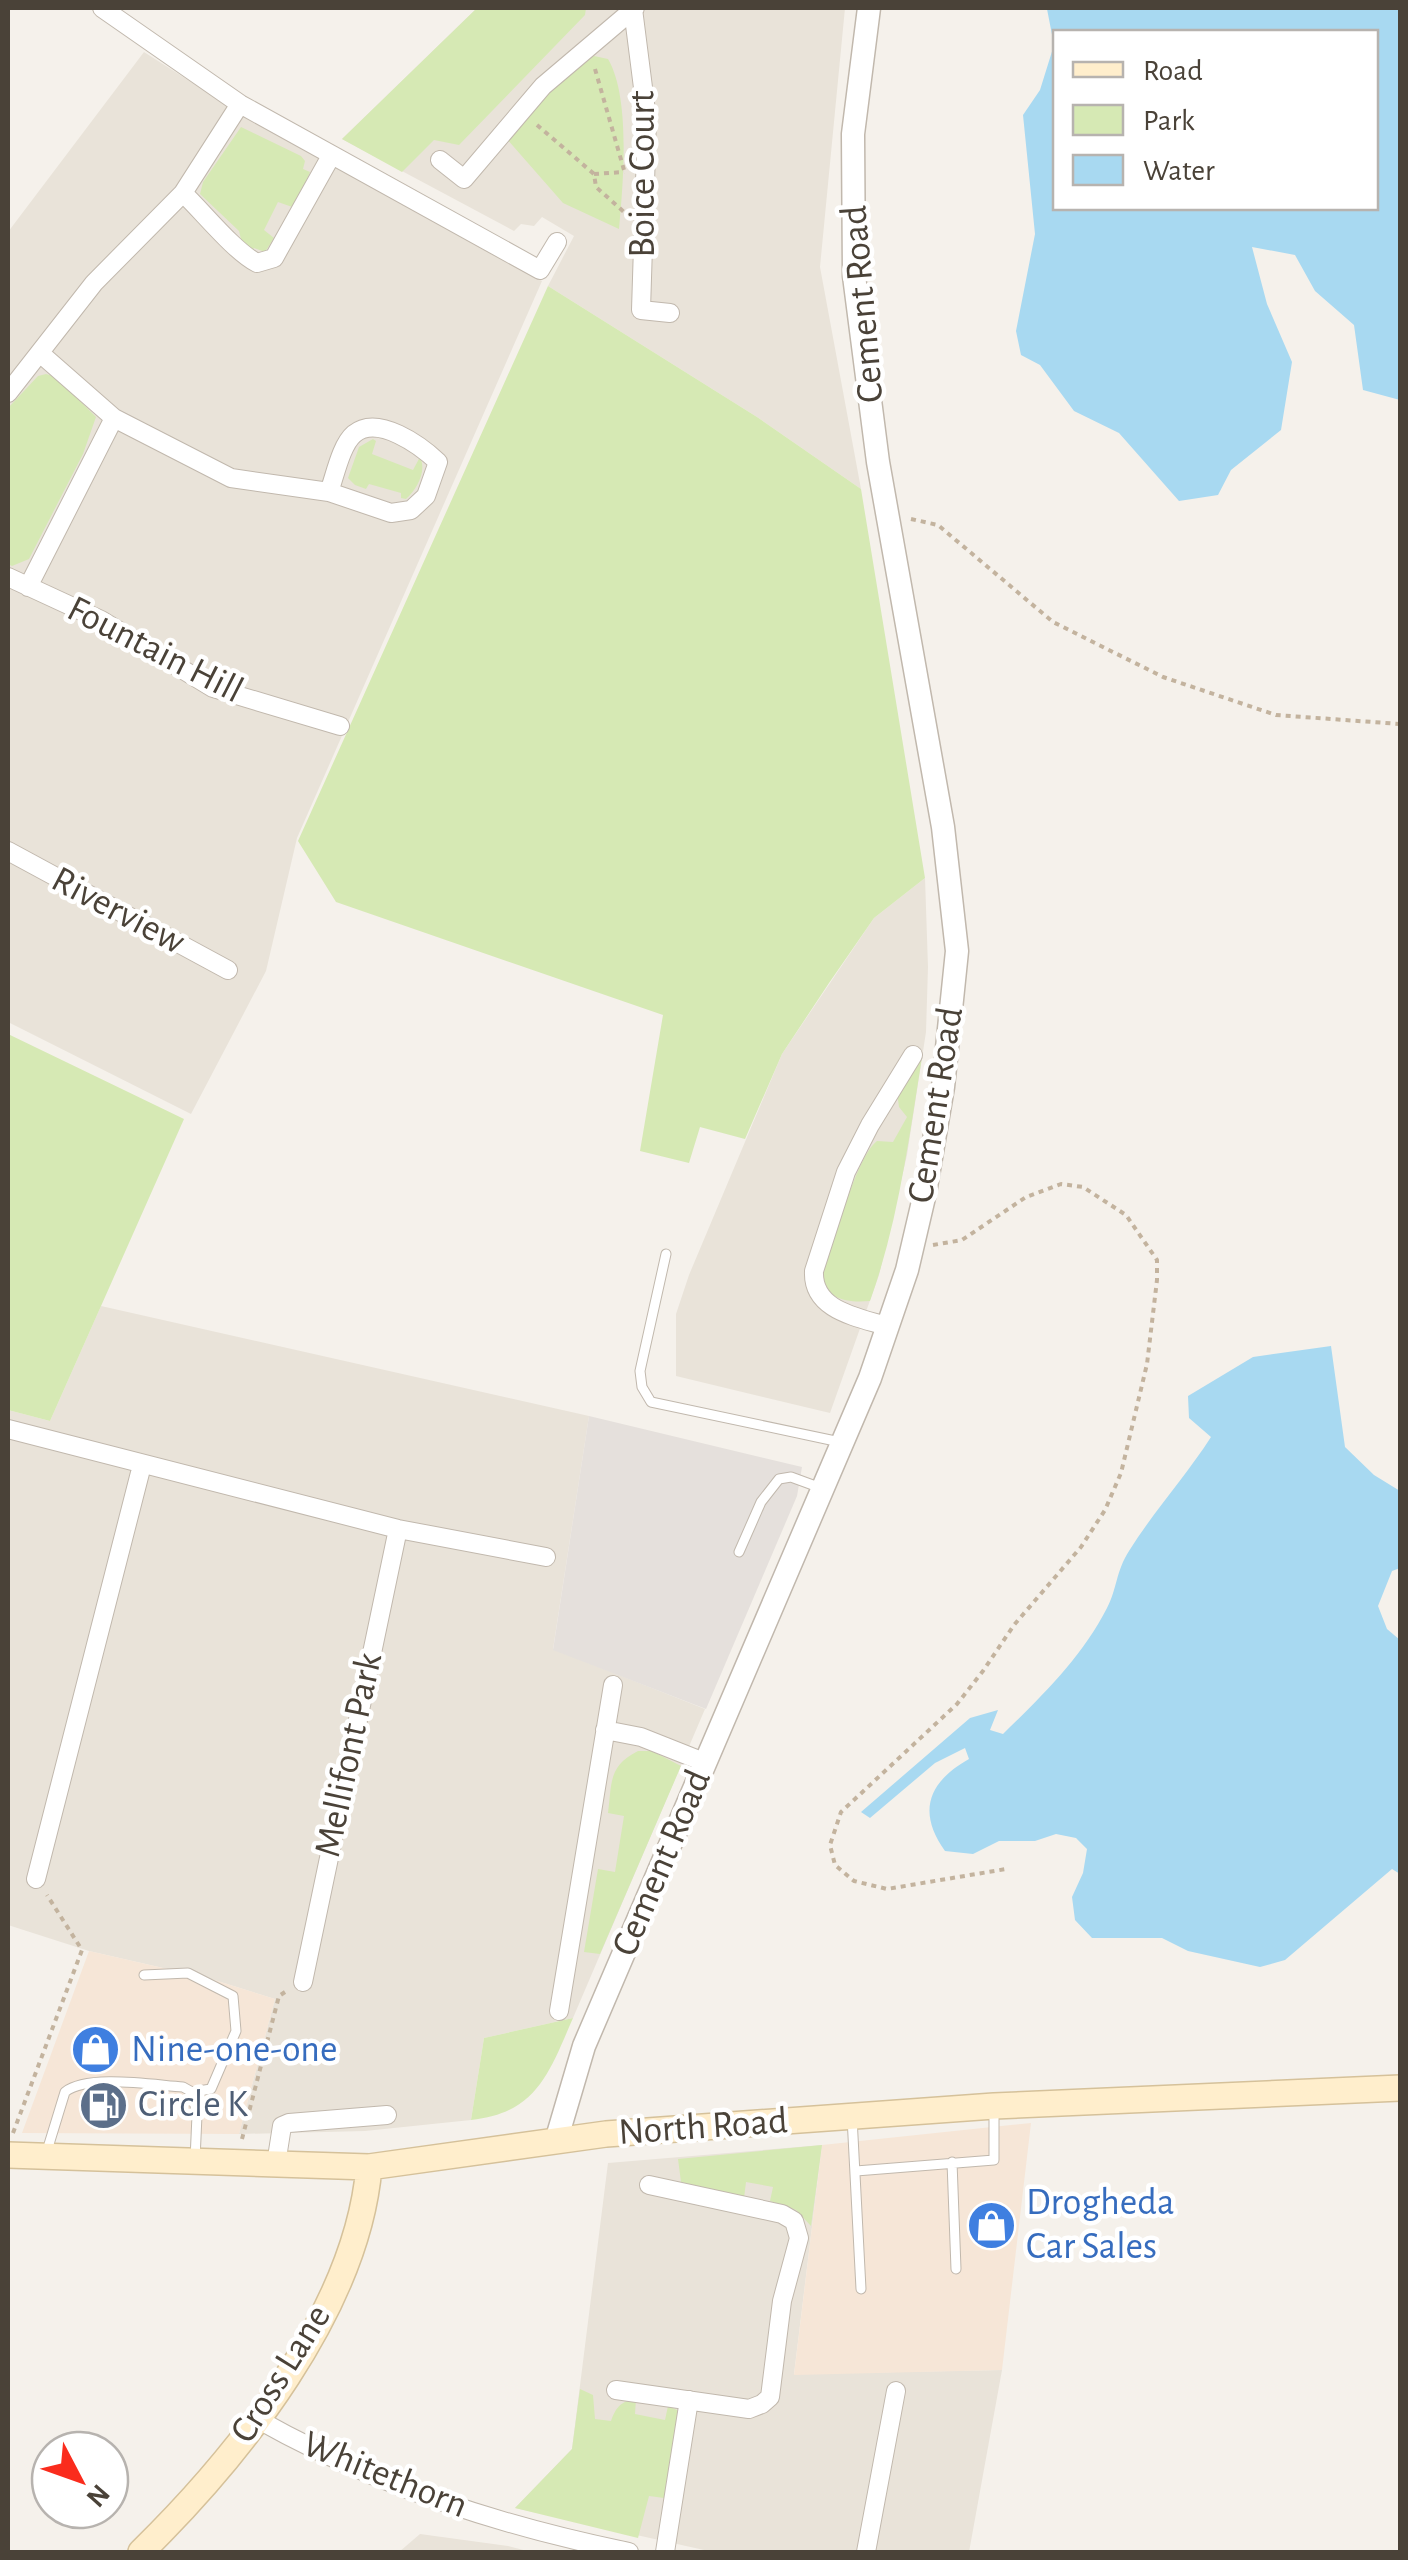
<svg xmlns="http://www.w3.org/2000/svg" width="1408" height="2560" font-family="'Alegreya Sans',sans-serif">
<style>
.residential{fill:#e9e3d9}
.commercial{fill:#f6e6d7}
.industrial{fill:#e5e0dc}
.green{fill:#d6e9b4}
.water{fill:#a8d9f1;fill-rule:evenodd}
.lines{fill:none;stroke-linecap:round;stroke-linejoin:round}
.service-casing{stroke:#c1b8ad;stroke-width:11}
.minor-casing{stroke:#c1b8ad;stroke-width:20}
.tertiary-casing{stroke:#c1b8ad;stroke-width:25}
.secondary-casing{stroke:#d5c19a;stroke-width:28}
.path{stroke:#c3b39e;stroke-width:4;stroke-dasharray:5 5;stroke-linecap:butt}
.service{stroke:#fff;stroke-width:9}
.minor{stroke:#fff;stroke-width:18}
.tertiary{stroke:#fff;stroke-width:22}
.secondary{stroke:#fec;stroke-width:25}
.labels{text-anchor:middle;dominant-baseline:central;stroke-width:9;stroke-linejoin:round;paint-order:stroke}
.street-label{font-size:38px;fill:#4a4238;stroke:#fff}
.shop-label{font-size:38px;fill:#366cbe;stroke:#fff;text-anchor:start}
.service-label{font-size:38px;fill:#4e5e75;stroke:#fff;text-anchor:start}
</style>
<rect width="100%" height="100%" fill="#f5f1eb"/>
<path class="residential" d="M477,8H845L820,267L861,489L757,417L548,286L574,236L542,217L534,226L521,224L514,231L342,139Z
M144,52L246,117L542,281L297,838L266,971L191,1114L8,1022V232Z
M925,878L928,967L926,1032L907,1155L879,1275L830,1413L676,1376V1314L689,1275L782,1054L874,918Z
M101,1306L589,1416L553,1649L705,1709L573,2018L484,2038L471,2120L365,2131L239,2134L275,1999L211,1979L89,1951L8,1925V1410L50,1421Z
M822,2145L794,2374L1002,2370L969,2552H713L515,2508L572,2449L608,2163Z
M420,2534L508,2546L531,2552H399Z"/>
<path class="commercial" d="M89,1951L211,1979L275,1999L239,2134L22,2133Z
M1031,2123L1002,2370L794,2375L822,2145Z"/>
<path class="industrial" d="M589,1416L802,1467L797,1496L706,1709L553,1650Z"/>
<path class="green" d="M477,8H586L585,15L459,145L434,140L402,172L342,139Z
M594,56L608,59C631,98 623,184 619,229L563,203L507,139L575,65Z
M241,127L301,156L305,161L303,169L310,172L295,208L278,202L264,230L274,238L265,252L254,248L252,251L242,243L239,231L200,194L203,182Z
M548,286L757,417L861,489L925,878L874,918L829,983L782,1054L745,1139L700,1127L689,1163L640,1151L663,1015L336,902L298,841Z
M46,374L56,377L96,417L83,454L29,559L12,566L8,564V408L38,376Z
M373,439L376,441L372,454L413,470L420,457C427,471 417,489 406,499L401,498V493L369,484L366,489L355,485L348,478L359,447Z
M8,1034L184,1119L50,1421L8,1410Z
M922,1057C909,1139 898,1223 870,1301C848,1303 824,1300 823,1274C833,1245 856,1157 877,1141L893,1142L907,1117L899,1107L897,1092Z
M638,1751H652L681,1766L600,1954L584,1952L598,1869L615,1872L624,1816L608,1813C612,1783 608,1766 638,1751Z
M573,2018C549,2073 537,2113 471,2120L484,2038Z
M822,2145L811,2226L796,2210L770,2201L773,2187L746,2182L744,2198L681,2182L678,2159Z
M580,2389L593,2395L595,2419L611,2421C616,2407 621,2401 636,2399L635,2414L665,2420L668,2406L677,2410L681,2417L664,2498L649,2496L638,2538L515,2508L572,2449Z"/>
<path class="water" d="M1047,9L1400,8V400L1363,390L1354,325L1315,291L1295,255L1252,247L1267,304L1292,362L1281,430L1231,470L1218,495L1179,501L1119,433L1074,411L1040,365L1021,355L1016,331L1035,234L1023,115L1040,90L1054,45ZM1056,32H1376V208H1056Z
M1331,1346L1345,1447L1374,1475L1400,1491V1568L1392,1571L1378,1606L1387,1629L1400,1640V1874L1392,1869L1285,1960L1260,1967L1188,1951L1162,1938H1092L1075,1920L1072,1897L1083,1873L1087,1849L1076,1838L1056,1834L1035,1841H999L973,1854L945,1851C917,1812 928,1782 969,1759L965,1748L935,1763L870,1818L861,1812L970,1718L998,1710L990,1730L1003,1734C1042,1696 1082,1657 1107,1608C1117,1589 1116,1571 1129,1551C1154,1511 1186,1476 1211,1437L1189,1418L1188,1396L1253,1357Z"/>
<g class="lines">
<defs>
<path id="service" d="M666,1254L640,1371L642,1387L651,1402L840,1442
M739,1552L761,1502L779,1479L791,1477L821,1488
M144,1975L188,1973L233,1996L236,2031L211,2089L192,2092
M852,2117L861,2289
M46,2154L65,2092C88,2074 153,2085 183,2087L192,2092L197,2115L195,2160
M952,2162L956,2269
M856,2171L994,2160V2109"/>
<path id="minor" d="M102,8L240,104L540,270L557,242
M633,9L647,119L641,310L670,313
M440,160L464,179L543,86L635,8
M183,193C204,213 234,251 257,263L274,258L331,156
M41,354L114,418L231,478L329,492L391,513L411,510L426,496L438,462C421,446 378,414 354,434C341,445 335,476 329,492
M8,393L94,283L183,193L240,104
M8,577L101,620L213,688L340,726
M28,587L114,418
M8,851L228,970
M889,1327C858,1317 812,1311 814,1271L846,1172L870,1125L913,1055
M8,1429L398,1529L546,1557
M605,1730L641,1737L704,1762
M36,1879L142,1465
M303,1982L398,1529
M559,2011L613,1685
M276,2164L282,2126L289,2123L387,2115
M616,2390L749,2409L762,2404L770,2397L782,2301L799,2238L794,2221L782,2214L649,2185
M259,2420C374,2485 501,2526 629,2552
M665,2552L689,2400
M866,2552L896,2391"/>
<path id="tertiary" d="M556,2141L584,2046L870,1378L907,1270L925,1193L943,1087L957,951L943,827L878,462L854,276L853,134L869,8"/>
<path id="secondary" d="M8,2155L369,2167L606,2134L994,2106L1400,2088
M141,2552C239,2456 357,2309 369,2167"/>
</defs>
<use href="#service" class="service-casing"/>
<use href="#minor" class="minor-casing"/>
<use href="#tertiary" class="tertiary-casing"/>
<use href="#secondary" class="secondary-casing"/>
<path class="path" d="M595,69L624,170
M537,125L594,174L596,187L624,212
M594,174L624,172
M911,519L938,525L1053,622L1163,677L1276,715L1400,724
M933,1245L962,1240L1026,1197L1061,1184L1083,1187L1126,1215L1157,1260V1280L1147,1364L1121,1473L1105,1510L1081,1547L1014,1625L983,1671L957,1704L841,1812L830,1845L835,1865L854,1881L887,1889L1006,1869
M13,2133L82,1950L47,1895
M242,2139L279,1996L285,1992"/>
<use href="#service" class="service"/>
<use href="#minor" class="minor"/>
<use href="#tertiary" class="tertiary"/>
<use href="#secondary" class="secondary"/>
</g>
<defs>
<symbol id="shop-disc" viewBox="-11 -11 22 22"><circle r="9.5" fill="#3f7fe0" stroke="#fff"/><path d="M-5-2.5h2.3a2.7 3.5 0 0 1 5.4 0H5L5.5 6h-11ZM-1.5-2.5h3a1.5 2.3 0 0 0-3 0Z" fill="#fff"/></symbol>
<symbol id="fuel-disc" viewBox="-11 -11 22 22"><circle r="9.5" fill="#5c6f8a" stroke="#fff"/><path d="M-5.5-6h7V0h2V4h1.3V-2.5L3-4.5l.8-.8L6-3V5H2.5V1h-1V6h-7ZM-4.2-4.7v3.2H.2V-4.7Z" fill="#fff"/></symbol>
</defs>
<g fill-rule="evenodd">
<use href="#shop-disc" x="68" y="2022" width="55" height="55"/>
<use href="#fuel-disc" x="76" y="2078" width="55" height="55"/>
<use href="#shop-disc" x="964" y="2198" width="55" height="55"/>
</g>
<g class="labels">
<g class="street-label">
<text transform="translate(643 174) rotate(-90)">Boice Court</text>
<text transform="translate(863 304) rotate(-95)">Cement Road</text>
<text transform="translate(155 650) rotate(27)">Fountain Hill</text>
<text transform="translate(118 911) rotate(28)">Riverview</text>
<text transform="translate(936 1105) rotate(-81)">Cement Road</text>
<text transform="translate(349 1755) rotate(-78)">Mellifont Park</text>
<text transform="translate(662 1863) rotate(-67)">Cement Road</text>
<text transform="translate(703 2127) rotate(-4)">North Road</text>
<text transform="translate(281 2374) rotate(-58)">Cross Lane</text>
<text transform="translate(385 2475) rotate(22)">Whitethorn</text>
</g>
<g class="shop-label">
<text x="131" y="2050">Nine-one-one</text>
<text x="1026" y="2203">Drogheda<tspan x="1026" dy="44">Car Sales</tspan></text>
</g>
<g class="service-label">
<text x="138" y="2105">Circle K</text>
</g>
</g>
<rect width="1408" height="2560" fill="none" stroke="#4a4238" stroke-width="20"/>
<rect x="1053" y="30" width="325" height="180" fill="#ffffff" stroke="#b7b3af" stroke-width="2.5"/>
<rect x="1073" y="62" width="50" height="15" fill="#ffeecc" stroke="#b7b3af" stroke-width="2.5"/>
<text x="1143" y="80" font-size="30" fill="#4a4238">Road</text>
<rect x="1073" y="105" width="50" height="30" fill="#d6e9b4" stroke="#b7b3af" stroke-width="2.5"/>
<text x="1143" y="130" font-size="30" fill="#4a4238">Park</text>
<rect x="1073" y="155" width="50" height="30" fill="#a8d9f1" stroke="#b7b3af" stroke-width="2.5"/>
<text x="1143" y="180" font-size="30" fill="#4a4238">Water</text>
<g transform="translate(80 2480) rotate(131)"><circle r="48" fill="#ffffff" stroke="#b7b3af" stroke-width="2.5"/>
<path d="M0-8L18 38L0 25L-18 38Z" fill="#fa2c1d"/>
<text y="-15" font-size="28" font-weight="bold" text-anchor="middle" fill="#4a4238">N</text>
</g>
</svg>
